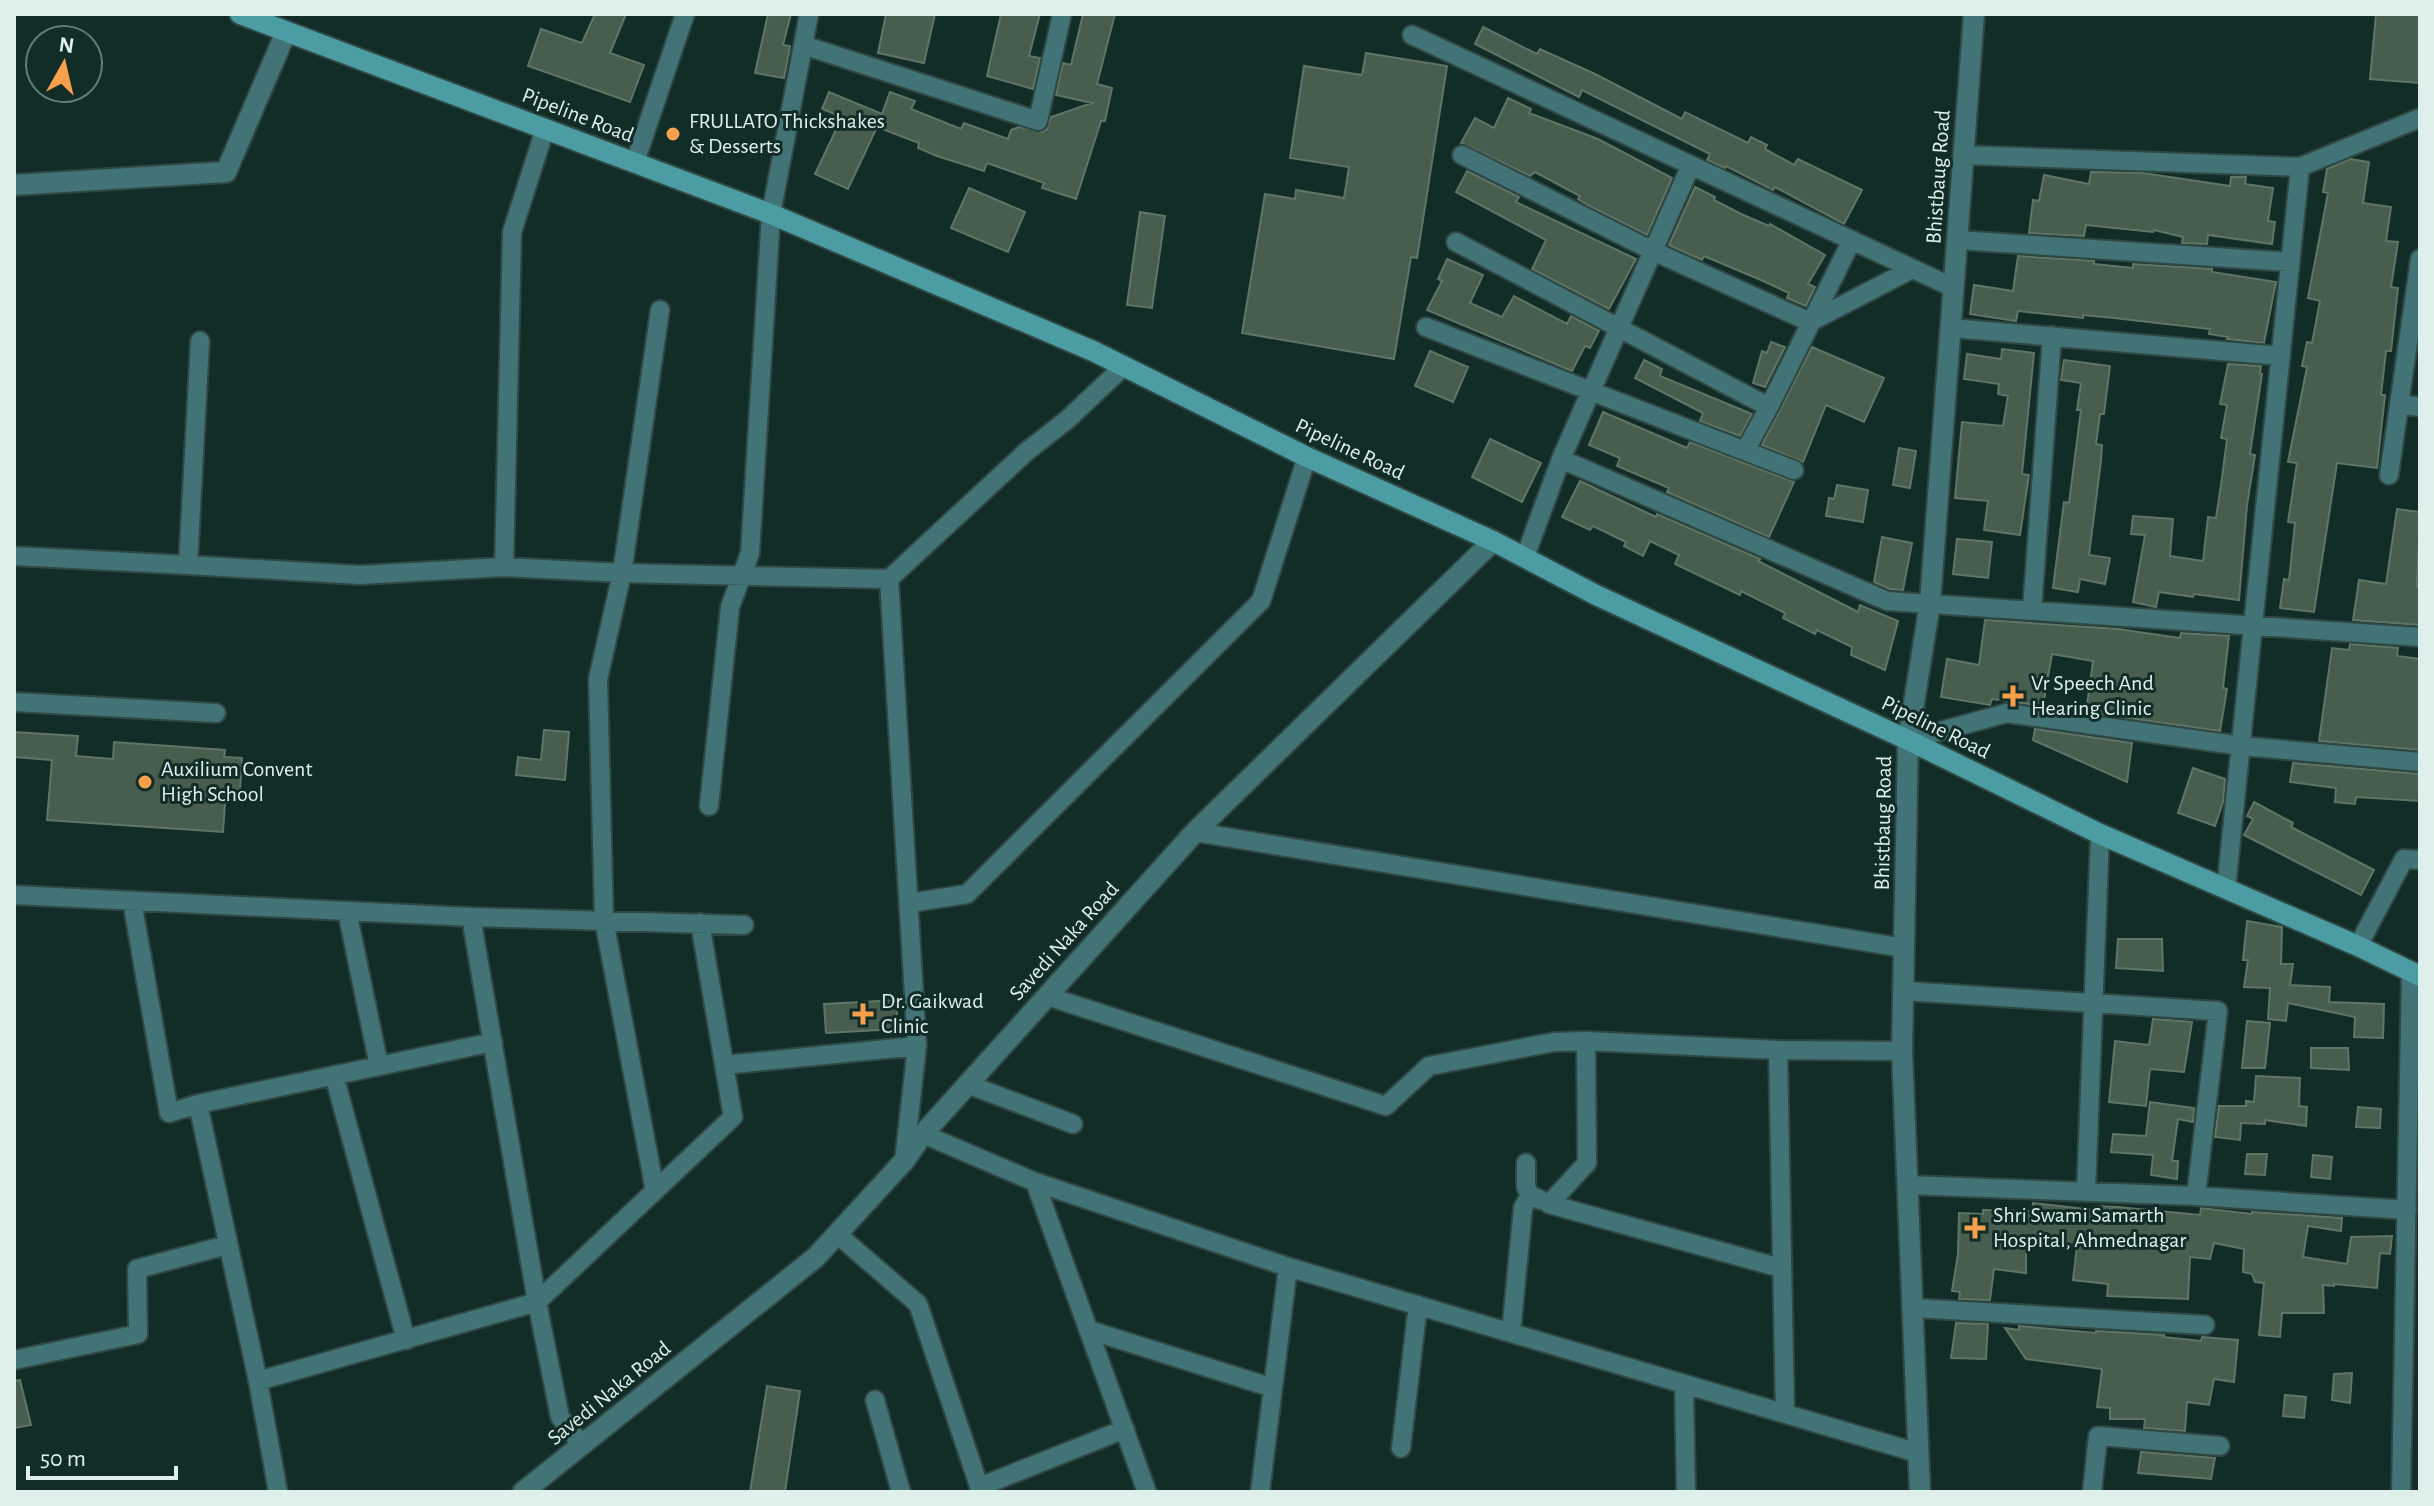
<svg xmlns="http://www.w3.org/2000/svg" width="2434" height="1506" font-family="'Alegreya Sans',sans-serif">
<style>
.building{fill:#475d4e;stroke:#5f7566;stroke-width:2}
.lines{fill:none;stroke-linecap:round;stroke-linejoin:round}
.minor-casing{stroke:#2f4843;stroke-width:22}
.tertiary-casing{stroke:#2f4843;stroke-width:24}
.secondary-casing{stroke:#2f4843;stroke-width:24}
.minor{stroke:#427376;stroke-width:18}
.tertiary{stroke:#427376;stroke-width:20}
.secondary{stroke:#4b9da3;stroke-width:20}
.poi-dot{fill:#f8a04b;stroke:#122d28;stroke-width:3}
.labels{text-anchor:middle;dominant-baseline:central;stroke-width:6;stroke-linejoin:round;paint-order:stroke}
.street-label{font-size:22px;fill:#dfefeb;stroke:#122d28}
.poi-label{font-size:22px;fill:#dfefeb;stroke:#122d28;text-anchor:start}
</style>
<rect width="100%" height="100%" fill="#122d28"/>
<path class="building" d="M595,14H626L610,53L644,65L630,102L528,66L541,29L582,43Z
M768,14H791L783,45L790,46L784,78L755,73Z
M886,14H935L924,63L878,53Z
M1001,14H1040L1029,56L1040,58L1033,89L987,76Z
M1083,14H1115L1097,84L1112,88L1105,121H1101L1076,199L1042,188L1044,183L987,163L984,171L937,156L918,148L919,143L877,127L848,189L815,174L842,117L822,109L829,92L882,114L890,92L915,101L911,109L961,129L964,123L1008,139L1011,130L1019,127L1042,132L1047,129L1051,117L1092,103L1056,95L1063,63L1071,65Z
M2376,14H2420L2419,83L2370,79Z
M1483,27L1537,54L1540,49L1595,74L1682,119L1685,112L1748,143L1751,137L1767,145L1765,149L1794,165L1798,159L1862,190L1844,224L1775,187L1773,190L1726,166L1725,168L1707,160L1710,154L1582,90L1579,97L1475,44Z
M1366,53L1447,66L1417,258L1411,257L1394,359L1242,333L1265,194L1295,199L1296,190L1344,198L1349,167L1290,158L1304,66L1362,75Z
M1508,98L1531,109L1529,113L1598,139L1672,178L1647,235L1591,207L1578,199L1580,196L1535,172L1530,176L1461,143L1475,118L1494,128Z
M2350,159L2369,162L2363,203L2391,207L2386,241L2398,242L2391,287L2398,288L2391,351H2386L2381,395H2385L2377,468L2337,463L2314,612L2280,608L2284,579L2289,580L2295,523L2288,522L2297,463L2288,462L2307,367L2302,366L2307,342L2312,343L2320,301L2308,298L2328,193L2323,192L2327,169Z
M1467,171L1519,197L1516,202L1636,259L1609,309L1532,269L1546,240L1456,192Z
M2091,172L2143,173L2230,186L2231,177H2246L2245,184L2273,188L2268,221L2275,222L2272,244L2208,235L2207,244L2182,243L2183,237L2154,230L2153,232L2086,225L2084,236L2029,233L2033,200L2039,201L2044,175L2089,184Z
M1695,187L1715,197L1714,200L1741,214L1769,226L1770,224L1825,255L1808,284L1815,287L1806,306L1787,298L1789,293L1761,280L1704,256L1702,260L1669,245Z
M969,188L1025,212L1008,252L951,228Z
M1140,212L1165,216L1152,308L1127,305Z
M2018,256L2094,261V264L2133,268V264L2212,269V272L2276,282L2264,343L2227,339L2228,337L2209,334L2210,329L2114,318L2083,315V318L2018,311L2016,321L1970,314L1974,285L2013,291Z
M1447,259L1483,275L1470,303L1502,317L1514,296L1567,324L1571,316L1599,331L1590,348L1585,346L1572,371L1427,310L1442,281L1438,279Z
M1771,342L1785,347L1765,387L1753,383L1762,351L1767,353Z
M1812,347L1884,378L1864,422L1826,405L1803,462L1762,445Z
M2002,349L2034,353L2022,474L2029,475L2020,535L1984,530L1988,501L1955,498L1962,422L2003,426L2008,396L1998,394L1999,384L1964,379L1967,354L2001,359Z
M1430,351L1468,367L1453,402L1415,386Z
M1644,360L1662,369L1660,376L1752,414L1740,436L1700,421L1703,413L1635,378Z
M2064,360L2110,366L2104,414H2100L2096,444L2102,445L2101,461L2089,555L2110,558L2105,584L2080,579L2078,592L2053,588L2064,502L2069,503L2081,410H2077L2081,383L2061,380Z
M2228,364L2261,366L2260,374H2262L2250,454L2255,455L2247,505L2239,600L2194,594L2193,597L2159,592L2156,607L2133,602L2145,535L2131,534L2133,516L2173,519L2170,556L2203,561L2208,517L2216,518L2222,478L2227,439L2221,438L2227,405L2220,404Z
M1603,412L1687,448L1690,442L1794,482L1769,537L1667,492L1669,488L1617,466L1620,458L1589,445Z
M1490,439L1541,463L1522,502L1472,477Z
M1899,448L1916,451L1910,488L1893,485Z
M1580,481L1656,517L1657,514L1760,559L1758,561L1858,612L1860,605L1898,621L1885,670L1851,655L1852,647L1817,630L1815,634L1783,618L1785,613L1741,591L1740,595L1675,564L1679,555L1650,541L1643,556L1624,546L1626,542L1593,526L1590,530L1562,517Z
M1837,485L1868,490L1863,522L1826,516L1829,498L1834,499Z
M2397,509L2420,512L2417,587L2420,588V625L2353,620L2359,580L2386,584Z
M1882,537L1912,543L1903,590L1890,589L1874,582Z
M1957,539L1992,542L1988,578L1953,574Z
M1985,620L2118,629L2180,638L2181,633L2229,636L2223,688L2227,689L2220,731L2086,712L2093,661L2052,654L2043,706L1992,699L1990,705L1941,697L1947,659L1979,665Z
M2350,644L2398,648L2397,656L2420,659V750L2319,741L2332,648L2349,650Z
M2035,729L2132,743L2127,782L2033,740Z
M544,730L569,732L565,780L516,775L518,757L541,760Z
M14,732L78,736L76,756L113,759L114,742L225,750L224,757L242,758L240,790L226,789L223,832L47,820L52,760L14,757Z
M2293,763L2420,774V801L2356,797L2355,804L2335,802L2336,788L2290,782Z
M2193,768L2225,779L2223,802L2215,826L2178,813Z
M2254,802L2293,823L2291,827L2374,870L2361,895L2244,835L2253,819L2247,816Z
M2247,921L2282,927L2281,964H2293L2290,985L2330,987L2329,1002L2384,1004L2383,1038L2354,1037L2355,1017L2288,1003L2286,1021L2268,1019L2270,988L2244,987L2248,960H2243Z
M2118,939H2162L2163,971L2116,968Z
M896,1000L898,1029L826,1033L824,1004Z
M2153,1019L2192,1022L2184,1072L2150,1069L2146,1106L2109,1102L2115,1041L2149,1045Z
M2247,1021L2270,1023L2265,1068H2242Z
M2311,1048H2348L2349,1070L2311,1068Z
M2256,1076L2300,1078L2299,1106L2307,1107L2306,1126L2265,1120V1124L2241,1123L2240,1140L2215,1137L2219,1106H2246V1101L2254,1102Z
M2150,1102L2194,1108L2193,1122L2178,1119L2172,1161H2178L2177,1179L2151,1175L2153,1155L2111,1152L2113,1134L2146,1136Z
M2358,1107L2381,1109L2380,1128L2356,1127Z
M2247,1154H2267L2265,1175L2245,1174Z
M2313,1155L2332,1157L2330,1179L2311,1177Z
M2033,1203L2094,1210L2095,1206L2117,1207L2200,1215L2201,1208L2252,1214V1212L2342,1218L2341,1231L2308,1226L2303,1257L2347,1264L2351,1237L2392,1236L2390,1254L2380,1253L2377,1288L2334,1284V1286L2323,1285L2324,1313H2282L2280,1337L2259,1335L2264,1283L2255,1282L2252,1274L2243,1272L2244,1249L2214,1243L2210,1259L2190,1257L2188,1299L2107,1296L2108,1284L2073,1280L2077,1246L2026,1242V1273L1994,1269L1990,1300L1959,1299L1960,1292L1952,1291L1958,1254L1959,1213L1983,1214V1210L2032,1211Z
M1956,1323L1988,1324L1986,1359L1951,1358Z
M2019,1326L2096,1333V1331L2164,1335L2163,1337L2201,1341L2202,1337L2238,1340L2234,1382L2214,1379L2209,1405L2187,1402L2185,1431L2144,1428L2145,1419H2110V1408L2097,1407L2102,1369L2026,1359L2005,1328L2019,1330Z
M2352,1373L2350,1403L2332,1400L2334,1374Z
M20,1380L31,1425L14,1428V1381Z
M767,1386L800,1391L785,1492H750Z
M2285,1395L2306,1397L2304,1418L2283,1416Z
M2141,1452L2215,1458L2211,1479L2138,1473Z"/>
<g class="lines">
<defs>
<path id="minor" d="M1412,35L1954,288
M803,45L1038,121L1062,14
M1462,155L1653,251L1810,322L1912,269
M1964,155L2300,167L2420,118
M635,162L685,14
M1957,240L2290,262
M1456,242L1769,407L1852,240
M1426,327L1745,451L1769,407
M1951,328L2281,356
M200,341L188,565L360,575L504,567L622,573L889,579L1026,452L1068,419L1124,366
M2399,404L2420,407
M1745,451L1794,470
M1561,459L1887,601L2420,637
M2389,475L2420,259
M14,556L188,565
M1525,557L1561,459L1691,165
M504,567L512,232L545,129
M889,579L917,1046L904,1161
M2032,610L2052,336
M14,702L216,713
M1908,740L2007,713L2242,746L2420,762
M709,806L730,607L750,553L771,214L809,14
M1195,832L1904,948
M2226,889L2300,167
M14,895L471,917L744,925
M132,901L169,1113L198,1104L258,1381L278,1492
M910,903L967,894L1261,601L1307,457
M347,911L379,1066
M471,917L537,1302L560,1417L582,1445
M2358,946L2404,859L2420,860
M1904,991L2218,1011L2196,1196L1908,1185
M1047,996L1386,1106L1429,1066L1554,1042L1586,1041L1587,1163L1549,1204L1781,1268
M1586,1041L1778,1050L1902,1051
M1778,1050L1785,1413
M724,1065L917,1046
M334,1075L406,1340
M967,1084L1073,1124
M198,1104L493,1042
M923,1134L1035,1182L1288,1267L1918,1453
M1526,1163V1187L1530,1195L1541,1200
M1035,1182L1147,1492
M655,1191L604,920L598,679L622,573L660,310
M2086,1192L2100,834
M2196,1196L2407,1210
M837,1234L918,1304L981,1492
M1913,1308L2205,1325
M1089,1330L1273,1388
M1511,1333L1523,1208L1530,1195
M14,1360L138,1334L137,1269L227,1245
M258,1381L537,1302L733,1117L700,923
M1684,1384L1686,1492
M875,1400L901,1492
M1401,1448L1418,1305
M979,1487L1125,1429
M1260,1492L1288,1267
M2092,1492L2098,1436L2220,1446
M2401,1492L2411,972"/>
<path id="tertiary" d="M14,185L226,172L286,32
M523,1492L816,1257L904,1161L923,1134L1195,832L1493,541
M1920,1492L1902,1051L1908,740L1930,603L1974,14"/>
<path id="secondary" d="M240,14L771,214L1093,351L1307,457L1493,541L1596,595L1908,740L2100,834L2358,946L2420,976"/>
</defs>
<use href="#minor" class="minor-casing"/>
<use href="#tertiary" class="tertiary-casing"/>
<use href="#secondary" class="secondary-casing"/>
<use href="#minor" class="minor"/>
<use href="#tertiary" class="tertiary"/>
<use href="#secondary" class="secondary"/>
</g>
<g class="poi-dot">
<circle cx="673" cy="134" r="8"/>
<path d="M2009 684h8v8h8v8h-8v8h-8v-8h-8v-8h8z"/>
<circle cx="145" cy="782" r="8"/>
<path d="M859 1002h8v8h8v8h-8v8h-8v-8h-8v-8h8z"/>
<path d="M1971 1216h8v8h8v8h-8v8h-8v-8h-8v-8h8z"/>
</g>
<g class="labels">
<g class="street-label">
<text transform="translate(578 115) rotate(21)">Pipeline Road</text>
<text transform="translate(1938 177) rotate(-86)">Bhistbaug Road</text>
<text transform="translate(1350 449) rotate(25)">Pipeline Road</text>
<text transform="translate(1936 727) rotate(26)">Pipeline Road</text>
<text transform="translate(1883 823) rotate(-89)">Bhistbaug Road</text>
<text transform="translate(1064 941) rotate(-48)">Savedi Naka Road</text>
<text transform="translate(609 1393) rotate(-39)">Savedi Naka Road</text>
</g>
<g class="poi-label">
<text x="689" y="121">FRULLATO Thickshakes<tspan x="689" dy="25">&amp; Desserts</tspan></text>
<text x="2031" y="683">Vr Speech And<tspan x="2031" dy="25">Hearing Clinic</tspan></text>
<text x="161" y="769">Auxilium Convent<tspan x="161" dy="25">High School</tspan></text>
<text x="881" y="1001">Dr. Gaikwad<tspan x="881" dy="25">Clinic</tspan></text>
<text x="1993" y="1215">Shri Swami Samarth<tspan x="1993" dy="25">Hospital, Ahmednagar</tspan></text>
</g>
</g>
<rect width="2434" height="1506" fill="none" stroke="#dfefeb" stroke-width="32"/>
<g transform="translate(64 64) rotate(8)"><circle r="38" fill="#122d28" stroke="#647b76" stroke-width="2"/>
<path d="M0-6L14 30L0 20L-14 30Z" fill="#f8a04b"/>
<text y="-12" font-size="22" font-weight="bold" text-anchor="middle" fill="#dfefeb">N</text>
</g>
<path d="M28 1466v12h148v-12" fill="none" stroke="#dfefeb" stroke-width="4"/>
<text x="40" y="1466" font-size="24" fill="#dfefeb" stroke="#122d28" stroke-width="6" paint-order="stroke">50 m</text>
</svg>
